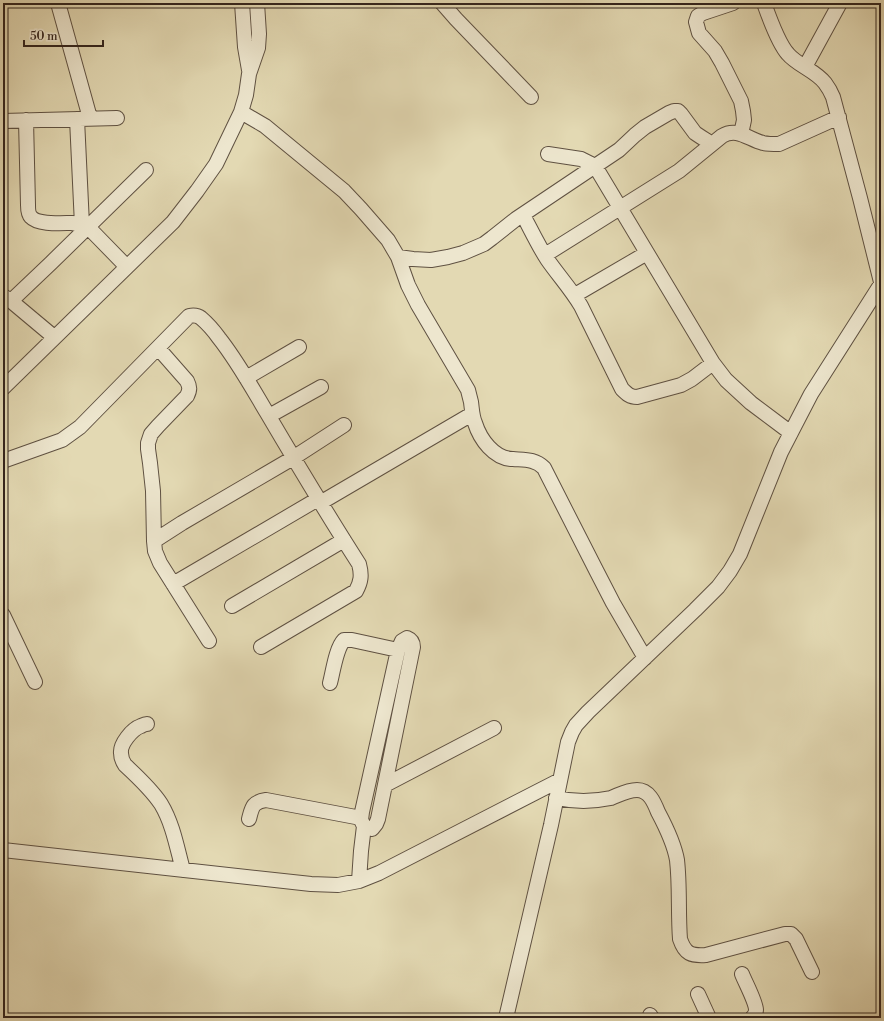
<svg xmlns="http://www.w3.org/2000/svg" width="884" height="1021" font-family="'Libre Bodoni',serif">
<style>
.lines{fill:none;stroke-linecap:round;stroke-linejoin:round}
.minor-casing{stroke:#5f5142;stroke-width:16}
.minor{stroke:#ede6ce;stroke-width:14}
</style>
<rect width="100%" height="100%" fill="#e3d9b3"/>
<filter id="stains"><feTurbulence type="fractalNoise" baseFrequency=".005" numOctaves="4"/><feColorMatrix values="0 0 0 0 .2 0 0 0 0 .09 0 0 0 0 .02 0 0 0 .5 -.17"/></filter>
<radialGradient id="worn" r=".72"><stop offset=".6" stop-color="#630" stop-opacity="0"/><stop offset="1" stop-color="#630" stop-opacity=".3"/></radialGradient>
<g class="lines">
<defs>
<path id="minor" d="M58,3L90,118
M242,3L245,47L249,70
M442,3L456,19L531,97
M733,3L703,13L698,16L696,22L699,33L715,51L722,63L741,101L743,111L744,120L741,134
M764,3C769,17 778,43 788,54C797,65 816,71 825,83C828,87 831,92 833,97L860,198L881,282
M805,67L840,3
M241,112L265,126L344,191L361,209L388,240L398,257L408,285L418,305L468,390C469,394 470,398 471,402C472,409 472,416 475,423C480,439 494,459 513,459C525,460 535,459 544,468L597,572L613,603L645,658
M77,119L82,225
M26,120L28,205C28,209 28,214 31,217C38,225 62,223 72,223C78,224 83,225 88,227L127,267
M3,121L117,118
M548,154L581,159L591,164L598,171L713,363L726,380L751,403L791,433
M523,215C531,230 538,245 547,259C558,275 571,289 581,306L622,389C627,394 630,397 637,397L681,385L692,379L713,363
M545,255L679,171L722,136C737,127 748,139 763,143C768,144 773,144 779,144L839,117
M398,257L413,259L431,260L448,257L463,253L484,244L492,238L516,219L619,150L635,135L645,127L669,113L674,111H678L681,114L695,133L701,137L712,144
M575,295L647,253
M3,296L11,301L54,337
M11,301L51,263L146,170
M158,348L187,381C190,387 190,390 187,396L158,426L151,434L148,443V449L150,463L153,491L154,541L155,551L160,563L209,641
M246,378L299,347
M3,388L173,222L197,191L216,164L241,112L246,95L249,74L258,48L259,34L257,3
M269,416L321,387
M3,461L62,440L80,427L189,316C194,315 197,315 201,318C208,324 214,331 219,338C238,362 252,388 267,413C297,464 327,514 359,564C362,575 361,582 356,591L261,647
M320,503L472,414
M154,541L182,523L293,458L344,425
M173,584L318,499
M232,606L344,540
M3,615L35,682
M330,683C333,672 336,648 344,640H352L398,650
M147,724C145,724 143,725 141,726C132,729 120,744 121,753C121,758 123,762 125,765C138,777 152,790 161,804C173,824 177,848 183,870
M385,785L494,728
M556,798C575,802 592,802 611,798C619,795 627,790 637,790C649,790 654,802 658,812C666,827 674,843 677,860C680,886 678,913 680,939C685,954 691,956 706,955L785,934H791L796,939L812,972
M249,819C252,808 252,802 266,800L361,818
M3,850L311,884L338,885L359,881L379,873L560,780
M359,881L361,851L364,826L361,820L362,812L398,650L402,641L407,638C412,640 413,642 413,647L378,819L376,824L372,829L367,828L364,826
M742,974C745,982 756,1002 756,1010C756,1013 754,1016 752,1018
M698,994L709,1018
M650,1015L652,1018
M506,1018L551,825L568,742L572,732L576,725L588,712L695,610L718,587L730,571L740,554L781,452L797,421L811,394L881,284"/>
</defs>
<use href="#minor" class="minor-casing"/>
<use href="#minor" class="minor"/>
</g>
<rect width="884" height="1021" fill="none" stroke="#e3d9b3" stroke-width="16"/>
<rect x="4" y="4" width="876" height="1013" fill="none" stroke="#33241d" stroke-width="2"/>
<rect x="8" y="8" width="868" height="1005" fill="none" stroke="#33241d"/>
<path d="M24 40v6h79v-6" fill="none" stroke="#33241d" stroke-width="2"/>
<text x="30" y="40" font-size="12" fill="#33241d" stroke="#ede6ce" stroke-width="3" paint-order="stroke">50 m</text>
<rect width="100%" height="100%" filter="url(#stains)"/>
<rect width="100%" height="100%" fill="url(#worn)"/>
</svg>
